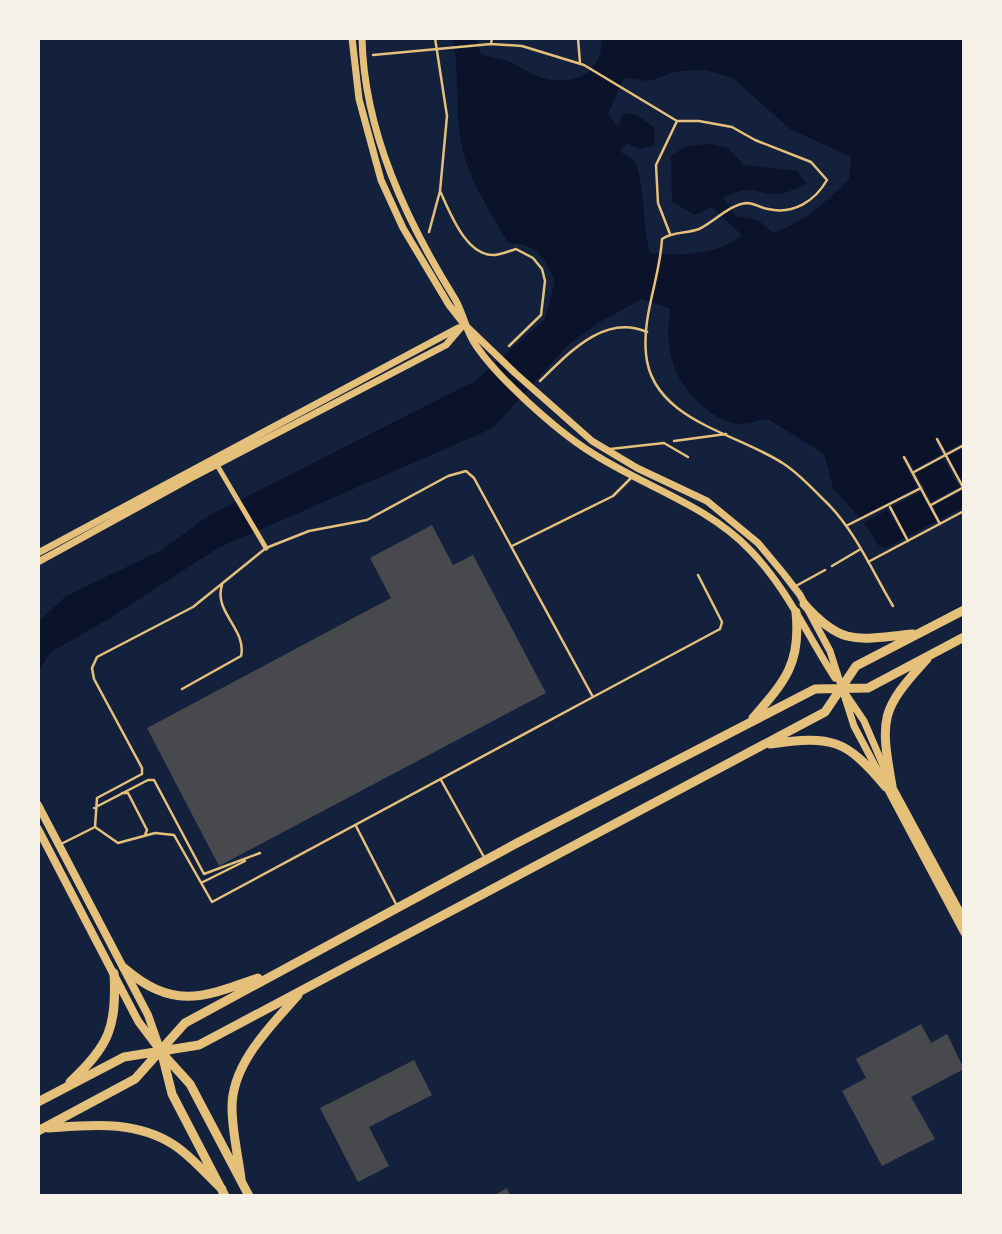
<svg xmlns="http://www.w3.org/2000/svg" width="1002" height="1234" font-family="'Exo 2',sans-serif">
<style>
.water{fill:#0b132b;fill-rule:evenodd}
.pier{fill:#14213d;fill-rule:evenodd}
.building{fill:#48494c}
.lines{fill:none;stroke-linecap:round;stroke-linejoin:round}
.path{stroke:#e5c07b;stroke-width:2.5}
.service{stroke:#e5c07b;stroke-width:2.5}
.minor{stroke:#e5c07b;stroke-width:5}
.tertiary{stroke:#e5c07b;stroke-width:7}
.secondary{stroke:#e5c07b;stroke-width:8}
.primary{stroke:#e5c07b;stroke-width:9}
</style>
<rect width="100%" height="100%" fill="#14213d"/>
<path class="water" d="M453,39H476L481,55C490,57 500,58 508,61C520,66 531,75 543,78C572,86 599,76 602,43L598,39H963V507L886,548L879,546L864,523L833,488L824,454L768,419C759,420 749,424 741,424C733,425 723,420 716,416C678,393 661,352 671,309L642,299L598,323L567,346L493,428L218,548L110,618L50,653L39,670V621L66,596L162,550L208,516L475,381L545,319L555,281C543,256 538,244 508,243C492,214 471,184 463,151C454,114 460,75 453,39ZM705,70L733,78L790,129L851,157L849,179C827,201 803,223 773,233L758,220L736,216L723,198C755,182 753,195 779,194C788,193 799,187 807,184L797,171L744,165L728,148L710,144L686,146L671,156L672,202L695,215L712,207L742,235C719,255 679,256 650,253C642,222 646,192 635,161L619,151L627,143L640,149L654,146L655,128L637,115L623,113L618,127L608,114L624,78L649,81L678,71Z"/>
<path class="pier" d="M939,438L946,452L963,442V448L948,456L963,485V493L962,491L933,506L940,519L937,521L920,492L892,507L907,536L905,538L887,510L864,523L860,519L917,487L902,458L906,456L914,469L942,454L935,441ZM943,458L959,487L931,501L916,473Z"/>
<path class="building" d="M432,525L453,565L473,555L546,693L219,866L147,728L391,598L370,558Z
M921,1024L931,1043L947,1034L964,1069L911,1097L935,1139L882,1166L842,1091L866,1078L856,1059Z
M414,1060L432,1095L369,1127L389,1166L358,1182L320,1108Z
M507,1188L510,1196H493Z"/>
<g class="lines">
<path class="path" d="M492,38L491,44L522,46L584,65L677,121H699L732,127L755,140L811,162L827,180C815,201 793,215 768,209C761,208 754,203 747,203C730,204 714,222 699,229C686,234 673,231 662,239C660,278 642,315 646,354C652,421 738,433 784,464C798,473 812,488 824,500C854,528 872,571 893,606
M578,38L580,63
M373,55L491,44
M440,191C450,212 466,257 495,255C502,254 509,251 516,249L533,258L542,269L545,281L541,315L509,346
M429,232L440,191L447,116L435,38
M670,234L658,203L656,165L677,121
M540,381C568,354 604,313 647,332
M937,439L964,489
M674,441L726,434
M904,457L940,524
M914,472L964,445
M931,505L964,487
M890,507L908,541
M846,526L921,488
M868,562L964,511
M832,566L859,550"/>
<path class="service" d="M610,449L664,443L688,457
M466,471L474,478L593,697L212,902L174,835L155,833L118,843L95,827L97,798L142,774V768L94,679L92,668L97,657L193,607L266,548L309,531L367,520L448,476Z
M512,546L613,496L632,477
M794,587L825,570
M182,689L241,656C247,629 213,612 222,585
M593,697L720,629L722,622L698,575
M441,780L484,857
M122,793H128L147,830L145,835
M94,808L148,780H154L204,874L260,853
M356,826L396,904
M61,844L95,827
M201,883L245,861"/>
<path class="minor" d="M217,465L266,548"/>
<path class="tertiary" d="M352,38L359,99L381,180L403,228L449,305L464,324L515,373L592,441L637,468L707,501L758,543L783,573L800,595L830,651L854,726L964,933
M362,38C364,132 407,222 455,299C464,314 466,333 477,347C499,379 556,430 589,451C642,486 706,504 750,550C787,588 807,635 835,678
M38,553L458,328
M38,562L191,478L446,345L464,324
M847,696L864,721L892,786L964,919"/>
<path class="secondary" d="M38,805L148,1015L161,1052
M38,829L138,1021L156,1045"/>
<path class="primary" d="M804,604C843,648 859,639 913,634
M753,718C786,680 801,663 796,612
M770,744C832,735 846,739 886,787
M892,786C880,718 880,710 927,659
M124,968C173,1010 202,998 258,978
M161,1052L190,1084L249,1196
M162,1054L172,1094L225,1196
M70,1082C109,1046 117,1027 114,973
M38,1102L124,1057L199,1045L825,712L856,666L964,610
M48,1128C92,1125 135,1120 174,1145C191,1156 207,1175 222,1189
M38,1131L135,1079L185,1023L517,843L815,689L868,688L964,637
M241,1179C238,1155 232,1131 232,1107C232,1063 271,1026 298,995"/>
</g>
<rect width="1002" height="1234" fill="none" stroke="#f6f1e7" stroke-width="80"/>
</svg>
